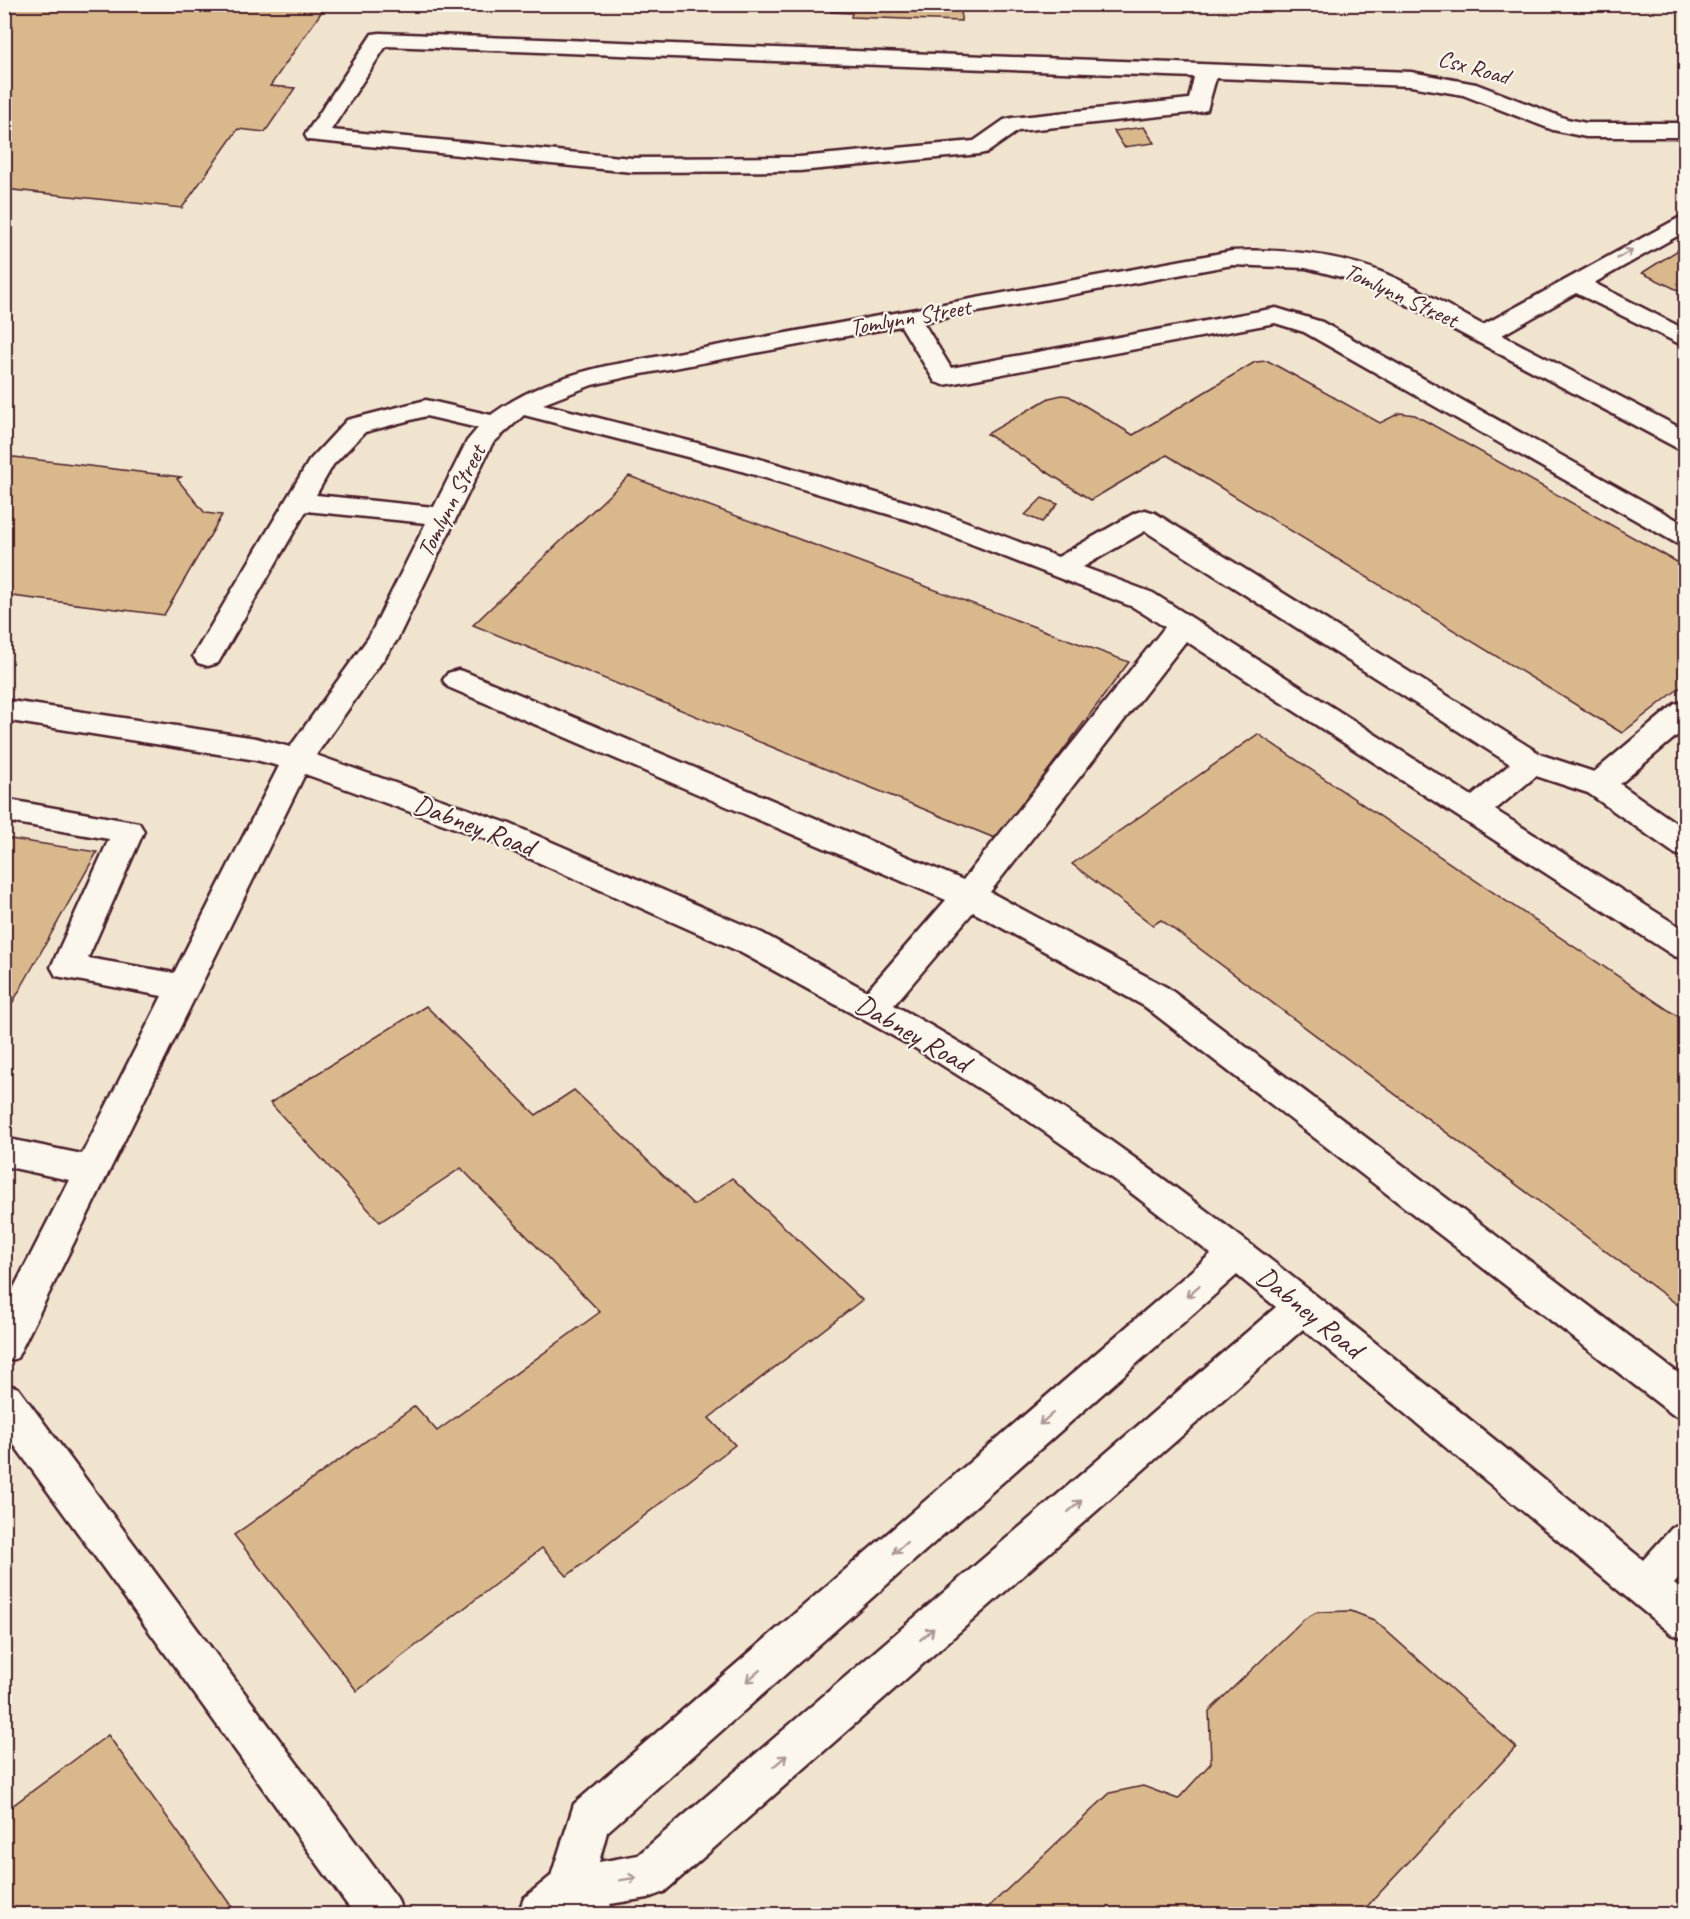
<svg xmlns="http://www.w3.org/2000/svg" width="1690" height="1919" font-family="Caveat,sans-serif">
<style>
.built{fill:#f1e4cf}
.building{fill:#d9b98c;stroke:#4a1f2b;stroke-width:1.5}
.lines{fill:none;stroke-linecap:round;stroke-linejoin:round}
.minor-casing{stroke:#4a1f2b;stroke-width:5}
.minor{fill:#fbf7ec;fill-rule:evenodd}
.oneway{stroke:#ab9695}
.labels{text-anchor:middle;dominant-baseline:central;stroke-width:4.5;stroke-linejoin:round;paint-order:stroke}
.far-street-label{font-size:24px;fill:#4a1f2b;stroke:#fbf7ec}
.street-label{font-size:28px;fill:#4a1f2b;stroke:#fbf7ec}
</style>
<rect width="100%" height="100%" fill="#fbf7ec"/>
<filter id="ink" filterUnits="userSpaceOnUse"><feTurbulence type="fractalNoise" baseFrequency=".0167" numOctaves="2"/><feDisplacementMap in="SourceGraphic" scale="12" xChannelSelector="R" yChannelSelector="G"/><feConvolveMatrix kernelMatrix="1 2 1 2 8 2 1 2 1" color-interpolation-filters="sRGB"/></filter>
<g filter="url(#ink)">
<path class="built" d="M5,5H1685V1914H5Z"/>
<path class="building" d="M4,4H327L270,86L295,88L265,132L238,129L182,208L4,189Z
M832,4H962L961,21L851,17L852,13L831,12Z
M1144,127L1154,143L1124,147L1114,131Z
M1686,245V294L1642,273Z
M1268,361L1380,423L1400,413L1415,415L1686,567V683L1622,733L1167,455L1091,500L987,434L1049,398L1062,395L1069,396L1133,435L1255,362Z
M14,457L181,477L177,479L205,513L222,515L164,615L4,595V461Z
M629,476L1129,662L997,839L473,625Z
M1042,498L1058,504L1042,522L1025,515Z
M1258,734L1686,1022V1311L1161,920L1153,925L1072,864Z
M4,838L97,852L4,1018Z
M426,1006L536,1115L574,1090L694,1205L732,1178L862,1300L709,1418L735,1445L567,1576L542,1548L357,1691L234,1535L415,1406L437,1431L600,1312L461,1168L380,1222L270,1103Z
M1351,1611L1374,1620L1516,1747L1360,1914H981L1110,1793L1143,1786L1178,1799L1211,1763L1209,1711L1304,1619L1317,1612Z
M108,1735L237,1914H4V1812Z"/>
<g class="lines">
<defs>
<path id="minor" d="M380,33L1411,72L1476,84L1567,119L1586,123H1686V137H1586L1553,130L1463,95L1411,86L1216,78L1207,110L1199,112L1018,131L988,152L980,154L799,171L632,172L308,140L305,135L372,34ZM386,46L1194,77L1189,99L1012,118L1004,120L974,141L799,157L632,158L331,130Z
M1686,214V231L1594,283L1686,330V347L1576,293L1502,335L1686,431V450L1677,448L1368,284L1306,268L1232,265L923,322L951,368L1276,308L1322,322L1686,525V546L1676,543L1304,332L1275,323L944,385L935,382L901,326L631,376L592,385L543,404L756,458L938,511L1058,557L1135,513L1145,510L1155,513L1542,755L1594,772L1675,704L1686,701V728L1620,784L1686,830V857L1675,854L1588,793L1536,776L1495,810L1686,931V959L1674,956L1186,641L990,892L1168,988L1686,1379V1419L1672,1414L1144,1006L973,912L894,1005C1066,1099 1221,1219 1373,1341C1463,1414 1553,1487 1643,1560L1672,1528L1686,1523V1571L1674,1584L1686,1594V1639L1671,1634L1303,1329L664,1892L648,1898L610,1904L614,1914H518L524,1898L551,1876L574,1804L1211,1254L1117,1182L1010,1108L915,1048L738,951L488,840L305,774L17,1358L4,1362V1307L69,1180L4,1166V1138L82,1154L162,996L56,976L51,967L109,839L4,821V799L139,823L144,831L88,958L174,973L279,766L256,760L4,720V700L256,738L290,747L369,637L426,523L306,511L218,663L208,666L198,663L193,656L309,461L347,420L426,400L491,415C526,389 564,376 606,366L1232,251C1284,249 1337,253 1386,274C1419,288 1451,308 1483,325ZM524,415L738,470L918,523L1133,607L1165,627L963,880L468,673L458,670L448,673L443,680L448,687L946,900L867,991L762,933L510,824L316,755L397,640L492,444ZM426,416L478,428L467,441L434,507L316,495L333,465L365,432ZM1145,531L1510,764L1472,796L1153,593L1083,567ZM1237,1275L1276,1307L638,1855L599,1862L607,1832Z
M4,1383L18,1388L397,1898L403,1914H354L4,1431Z"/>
</defs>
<use href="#minor" class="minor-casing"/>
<use href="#minor" class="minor"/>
</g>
<defs><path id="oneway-shaft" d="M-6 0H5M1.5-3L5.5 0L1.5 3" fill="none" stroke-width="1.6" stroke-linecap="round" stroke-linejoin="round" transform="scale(1.5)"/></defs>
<g class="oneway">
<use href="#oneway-shaft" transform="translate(1625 254) rotate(-30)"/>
<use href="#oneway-shaft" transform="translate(1193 1291) rotate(139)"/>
<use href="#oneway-shaft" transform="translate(1046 1419) rotate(139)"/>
<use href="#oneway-shaft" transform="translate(1075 1506) rotate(-41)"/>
<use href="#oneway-shaft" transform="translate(900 1548) rotate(139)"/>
<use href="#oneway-shaft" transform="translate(927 1634) rotate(-41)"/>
<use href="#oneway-shaft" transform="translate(753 1676) rotate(139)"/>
<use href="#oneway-shaft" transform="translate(780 1761) rotate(-41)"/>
<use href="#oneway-shaft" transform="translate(628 1879) rotate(-9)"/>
</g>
</g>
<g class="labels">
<g class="far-street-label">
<text transform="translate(1474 67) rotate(16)">Csx Road</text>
<text transform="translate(1401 295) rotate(25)">Tomlynn Street</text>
<text transform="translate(910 317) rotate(-10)">Tomlynn Street</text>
<text transform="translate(451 501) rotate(-63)">Tomlynn Street</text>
</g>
<g class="street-label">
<text transform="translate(474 825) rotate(21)">Dabney Road</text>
<text transform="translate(913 1033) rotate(30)">Dabney Road</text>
<text transform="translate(1310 1312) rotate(39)">Dabney Road</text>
</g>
</g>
<rect width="1690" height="1919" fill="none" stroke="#fbf7ec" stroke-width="24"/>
<rect x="12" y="12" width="1666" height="1895" fill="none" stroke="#4a1f2b" stroke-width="2" filter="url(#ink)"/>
</svg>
